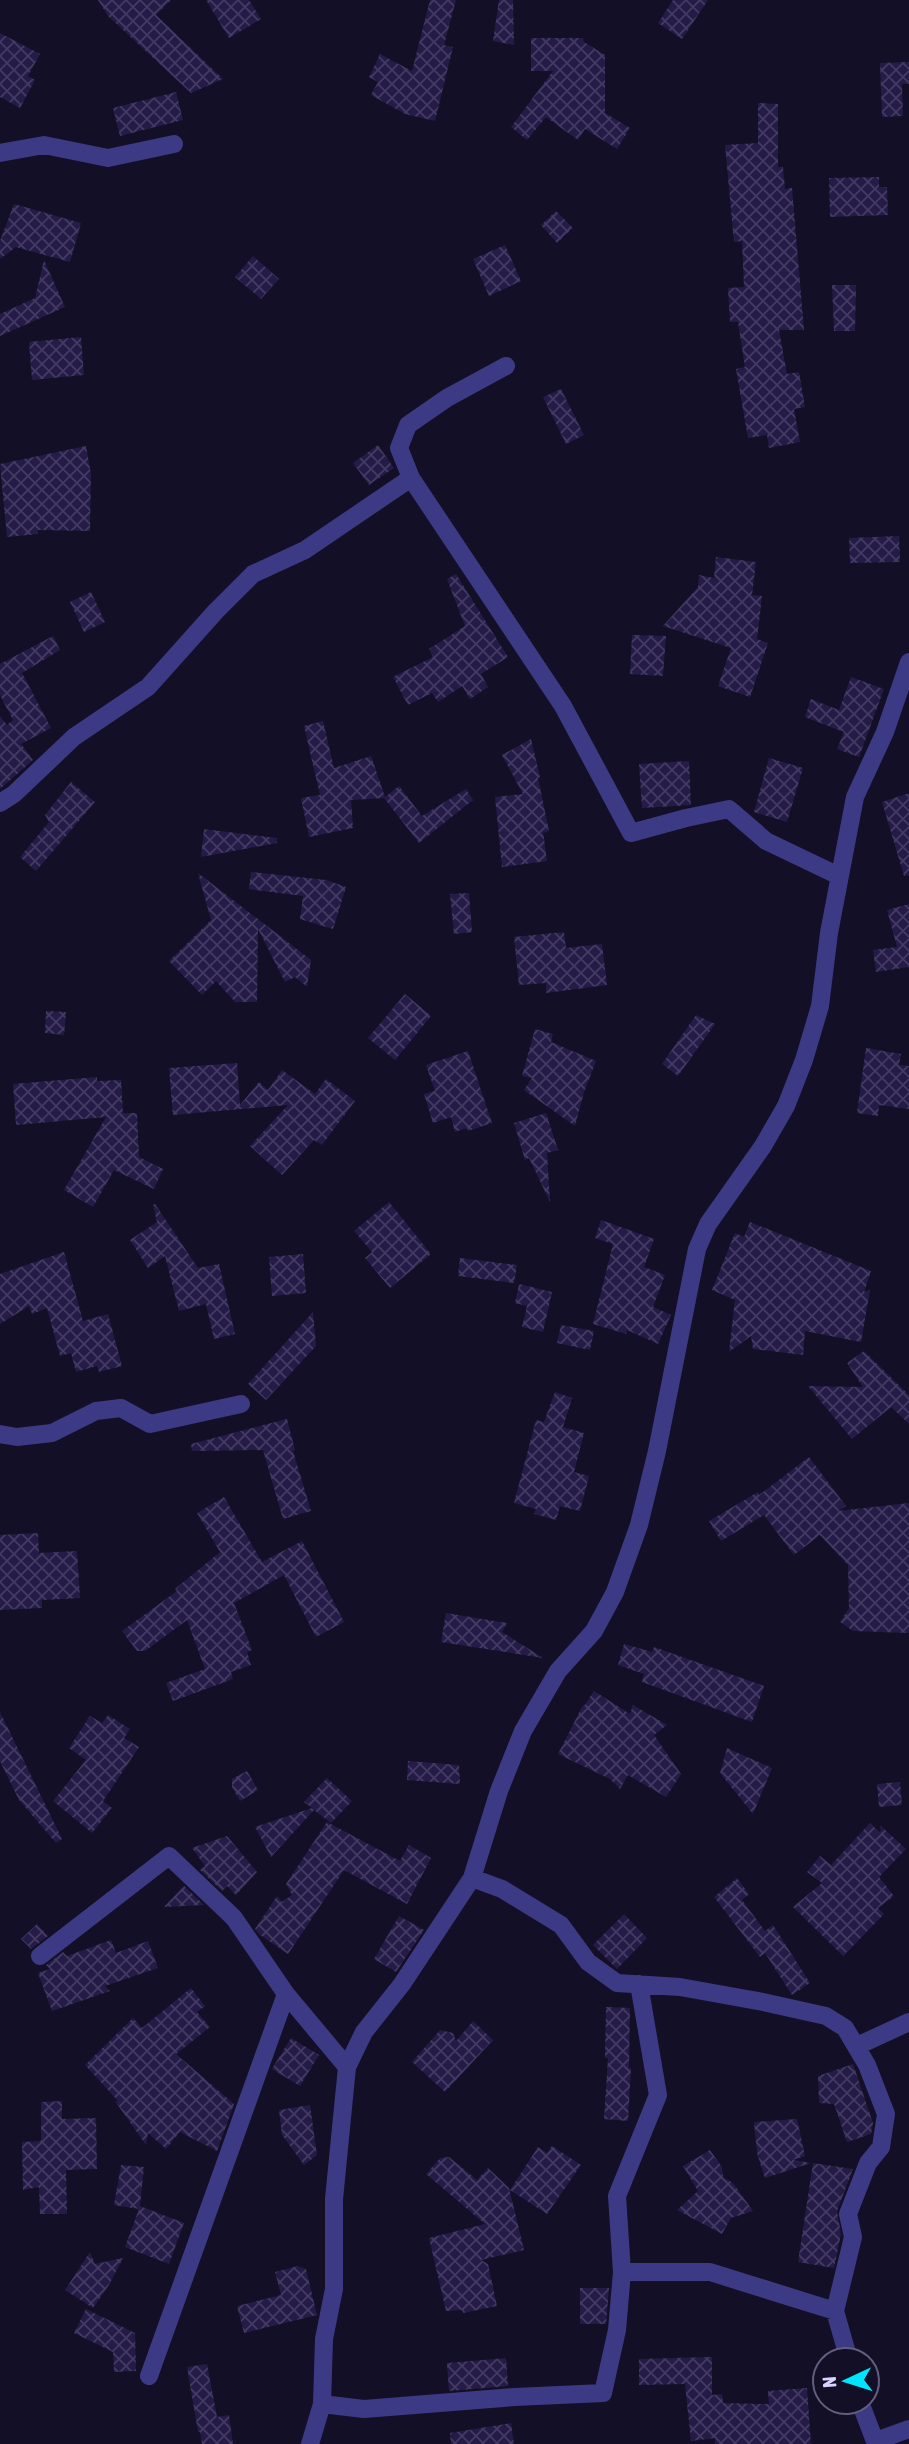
<svg xmlns="http://www.w3.org/2000/svg" width="909" height="2444" font-family="'Asap Condensed',sans-serif">
<style>
.building{fill:url(#building-cross-hatch)}
.lines{fill:none;stroke-linecap:round;stroke-linejoin:round}
.minor{stroke:#3d3a85;stroke-width:18}
</style>
<defs>
<pattern id="building-cross-hatch" width="8" height="8" patternUnits="userSpaceOnUse" patternTransform="scale(1.75)"><rect width="8" height="8" fill="#241b47"/><path d="M0 0l8 8M0 8l8-8" fill="none" stroke="#433b63"/></pattern>
</defs>
<rect width="100%" height="100%" fill="#130f26"/>
<path class="building" d="M98,0H171L156,15L223,79L191,93L108,16Z
M206,0H249L261,19L229,38Z
M430,0H456L444,45L453,47L435,121L405,114L371,95L378,82L369,77L380,54L412,71Z
M499,0H513L514,45L493,41Z
M673,0H708L682,39L658,23Z
M0,33L40,54L28,76L35,80L20,108L0,97Z
M531,38H583L584,42L605,55V113L630,128L617,149L585,129L578,140L546,117L527,140L511,127L553,71H531Z
M909,62V84H902L903,116L882,117L880,63Z
M176,92L183,120L120,136L113,108Z
M758,103L778,104V167H783L785,189L792,188L804,330H779L787,374L799,372L805,407L794,409L800,442L769,448L767,435L748,438L736,369L745,367L738,322H730L728,288L744,287L742,241L734,242L725,145L758,143Z
M879,177V187H887L888,215L830,217L829,178Z
M14,204L81,223L70,262L16,247L0,259V241Z
M556,211L573,228L557,243L541,225Z
M505,245L521,281L489,296L473,259Z
M253,256L279,279L261,299L235,277Z
M44,260L65,307L0,336V314L35,298Z
M832,285H856L855,331H834Z
M81,337L84,375L32,380L29,342Z
M561,389L584,435L566,444L543,397Z
M378,445L394,468L369,485L353,463Z
M86,446L91,474L90,531L38,530V534L7,537L0,464Z
M899,536L900,562L850,563L849,538Z
M716,557L756,562L752,595L762,596L757,639L768,643L750,697L718,686L731,648L663,626L698,587L699,575L714,578Z
M456,574L508,657L481,674L488,687L470,699L462,686L438,702L432,693L408,705L393,677L433,657L429,649L465,626L447,579Z
M91,592L105,622L84,632L70,602Z
M632,635L666,636L663,676L630,674Z
M53,636L60,650L22,673L51,728L21,744L33,760L0,789V716L7,725L13,720L0,695V664Z
M851,677L884,689L859,757L837,749L844,732L805,717L811,699L839,710Z
M323,721L334,768L371,756L385,797L399,786L422,816L466,789L473,800L419,843L384,798L351,800L353,828L309,837L301,798L320,795L304,726Z
M531,739L540,777L538,778L549,831L544,833L543,831L547,861L502,867L495,797L523,794L502,755Z
M769,758L803,768L787,822L754,812Z
M689,761L691,805L642,808L639,764Z
M71,782L95,802L36,871L20,857L49,822L45,815Z
M909,793V875L904,876L882,802Z
M204,829L277,838V843L201,857Z
M251,872L326,880L346,887L333,929L300,919L303,896L249,889Z
M198,873L311,960L307,987L295,977L285,982L258,929L257,1002H235L216,981L202,995L169,961L211,920Z
M469,893L472,932L454,934L450,894Z
M909,904V967L876,972L873,950L897,947L887,910Z
M564,932L566,948L602,944L607,985L546,993V983L519,985L514,937Z
M405,994L431,1016L395,1060L368,1038Z
M46,1011L66,1012L64,1035L45,1033Z
M696,1015L715,1024L678,1076L662,1064Z
M535,1029L553,1034L551,1042L596,1061L584,1092L575,1126L524,1090L532,1078L522,1076Z
M866,1048L901,1054L899,1065L909,1066V1109L879,1105L878,1116L857,1113Z
M468,1051L492,1123L468,1131L467,1128L455,1132L451,1117L433,1123L424,1094L435,1091L426,1065Z
M237,1063L240,1105L259,1082L268,1090L282,1070L315,1094L326,1079L355,1101L322,1145L314,1140L282,1175L250,1146L288,1105L173,1115L169,1068Z
M97,1077V1081L121,1080L123,1113H137L139,1157L163,1169L154,1189L114,1170L93,1207L64,1190L106,1117L16,1125L13,1084Z
M546,1113L558,1150L547,1153L550,1202L529,1158L525,1160L514,1123Z
M389,1202L431,1254L390,1288L365,1258L372,1252L354,1231Z
M155,1204L198,1268L219,1264L235,1334L214,1339L206,1304L179,1311L165,1256L148,1268L130,1240L157,1222L153,1205Z
M601,1220L654,1239L644,1267L665,1275L653,1307L671,1315L658,1344L627,1330L626,1334L593,1324L613,1244L595,1238Z
M750,1222L871,1271L864,1292L870,1290L861,1342L805,1331L803,1355L753,1349L751,1336L729,1352L735,1300L712,1290L735,1233L744,1237Z
M64,1252L83,1321L108,1314L122,1366L99,1372L97,1366L76,1372L71,1353L60,1356L47,1308L32,1314L29,1306L0,1324V1274Z
M303,1254L306,1293L272,1296L269,1257Z
M460,1258L517,1265L514,1283L458,1276Z
M519,1284L552,1292L543,1332L522,1327L527,1306L515,1303Z
M313,1312L316,1346L266,1400L248,1384Z
M561,1325L594,1331L590,1350L557,1343Z
M864,1351L909,1395V1424L891,1407L852,1439L808,1386L863,1387L847,1363Z
M555,1392L572,1398L563,1427L584,1433L574,1472L589,1476L580,1511L560,1506L556,1520L534,1514L536,1509L514,1503L536,1420L544,1422Z
M287,1419L295,1450L293,1451L311,1511L283,1519L263,1450L192,1451L191,1444Z
M809,1457L846,1506L838,1511L909,1503V1633L853,1631L840,1622L849,1608L848,1565L820,1535L794,1555L764,1515L721,1541L709,1521L758,1492L759,1495Z
M224,1497L262,1562L302,1541L344,1622L316,1637L284,1575L234,1603L252,1650L247,1652L251,1665L231,1672L233,1679L173,1701L166,1683L205,1669L187,1620L145,1651H137L122,1631L177,1591L175,1589L220,1552L197,1513Z
M38,1533L39,1553L77,1551L80,1598L42,1600V1608L0,1610V1535Z
M446,1613L507,1623L502,1632L543,1658L441,1642Z
M624,1644L652,1652L654,1647L764,1686L752,1722L642,1682L644,1674L618,1665Z
M594,1691L630,1714L633,1705L667,1725L654,1735L681,1774L666,1797L628,1775L620,1789L610,1779L558,1754L583,1705L584,1706Z
M0,1712L62,1839L56,1843L19,1800L0,1761Z
M108,1715L130,1729L124,1738L139,1747L103,1801L112,1808L92,1833L53,1801L86,1760L69,1748L90,1716L102,1723Z
M727,1748L772,1768L753,1814L720,1773Z
M408,1761L459,1765L460,1784L407,1780Z
M247,1771L258,1790L240,1801L232,1787V1779Z
M327,1778L352,1801L331,1823L314,1810L271,1857L255,1827L312,1808L304,1802Z
M900,1782L902,1805L879,1807L877,1784Z
M327,1822L400,1861L409,1845L431,1858L407,1904L344,1870L288,1954L259,1934L255,1929L277,1896L282,1902L292,1895L286,1884Z
M870,1823L881,1834L880,1825L906,1849L879,1877L894,1896L878,1908L884,1914L843,1956L793,1907L822,1883L807,1872L820,1856L831,1865Z
M227,1836L257,1872L236,1895L227,1886L222,1891L200,1870L205,1866L192,1848Z
M737,1878L749,1894L742,1900L765,1931L773,1925L810,1983L792,1995L765,1953L760,1957L714,1897Z
M184,1886L204,1905L164,1907Z
M624,1914L647,1938L617,1969L593,1945Z
M399,1916L424,1930L396,1972L374,1959Z
M37,1924L48,1936L31,1949L21,1939Z
M111,1940L116,1953L148,1941L158,1968L105,1986L110,1991L52,2011L38,1973L50,1969L46,1965L63,1952L67,1956Z
M191,1988L205,2006L197,2012L210,2027L176,2054L234,2104L217,2151L180,2132L166,2149L148,2133L146,2145L115,2101H118L85,2065L133,2018L142,2028Z
M606,2007L630,2008L629,2068H631L628,2121L604,2119L608,2058H605Z
M473,2021L493,2040L445,2092L412,2062L440,2030L453,2033L456,2041Z
M291,2038L319,2055L300,2086L272,2069Z
M853,2064L873,2123L871,2134L847,2142L834,2104L819,2103L818,2076Z
M62,2101V2119L96,2118L97,2169L66,2170L67,2214H40L39,2187L23,2190L22,2142L41,2141V2102Z
M310,2105L317,2155L304,2165L282,2135L279,2110Z
M797,2119L805,2156L793,2160L811,2163L765,2178L757,2153L754,2122Z
M552,2146L581,2165L547,2214L510,2190L538,2147L547,2153Z
M710,2150L722,2167L723,2177L733,2183L753,2211L731,2218L722,2234L677,2210L698,2191L683,2166Z
M449,2157L477,2180L488,2168L509,2188L524,2250L481,2260L488,2264L497,2306L463,2313L462,2310L446,2311L429,2238L485,2224L426,2174L440,2158Z
M813,2163L853,2169L837,2211L841,2234L834,2268L798,2262Z
M121,2165L144,2167L140,2206L184,2223L169,2264L125,2247L139,2209L114,2205Z
M90,2252L95,2264L123,2258L109,2285L93,2308L65,2290Z
M298,2266L306,2269L317,2315L244,2333L237,2306L281,2295L275,2272Z
M580,2288H609L606,2324H580Z
M86,2309L135,2333L136,2371L114,2372L113,2352L74,2333Z
M712,2357V2395L722,2394L723,2403L769,2404L768,2391L807,2388L811,2444H715V2438L691,2441L685,2384L639,2385V2359Z
M506,2358L508,2386L449,2391L447,2363Z
M207,2364L217,2417L229,2415L233,2444H202L200,2432H198L187,2367Z
M511,2423L514,2444H451L450,2433Z"/>
<g class="lines">
<path class="minor" d="M0,153L44,145L108,158L174,144
M411,478L563,706L631,833L686,818L729,809L766,841L839,876
M0,803L14,794L74,737L148,687L216,611L253,574L305,550L411,478L399,448L408,425L447,398L506,366
M0,1434L17,1437L52,1433L96,1411L121,1408L150,1424L241,1404
M472,1878L502,1889L561,1925L588,1962L617,1983L680,1987L763,2002L826,2016L845,2028L867,2065L886,2114L881,2147L868,2163L848,2214L853,2237L835,2311L849,2360
M40,1956L169,1856L234,1918L286,1994L347,2067
M857,2046L909,2022
M622,2272L617,2196L658,2095L639,1984
M149,2376L286,1994
M860,2402L876,2444
M322,2404L364,2409L515,2397L603,2393L617,2330L622,2272H710L835,2311
M876,2441L909,2429
M310,2444L322,2404L324,2339L334,2289V2199L347,2067L364,2032L402,1984L472,1878L499,1791L523,1731L558,1671L594,1631L615,1592L639,1525L657,1451L697,1249L708,1224L763,1146L786,1106L804,1060L820,1006L829,933L855,797L885,732L909,662"/>
</g>
<g transform="translate(846 2381) rotate(266)"><circle r="33" fill="#130f26" stroke="#625e7d" stroke-width="2"/>
<path d="M0-5L12 26L0 18L-12 26Z" fill="#00e5ff"/>
<text y="-10" font-size="19" font-weight="bold" text-anchor="middle" fill="#d9d4ff">N</text>
</g>
</svg>
